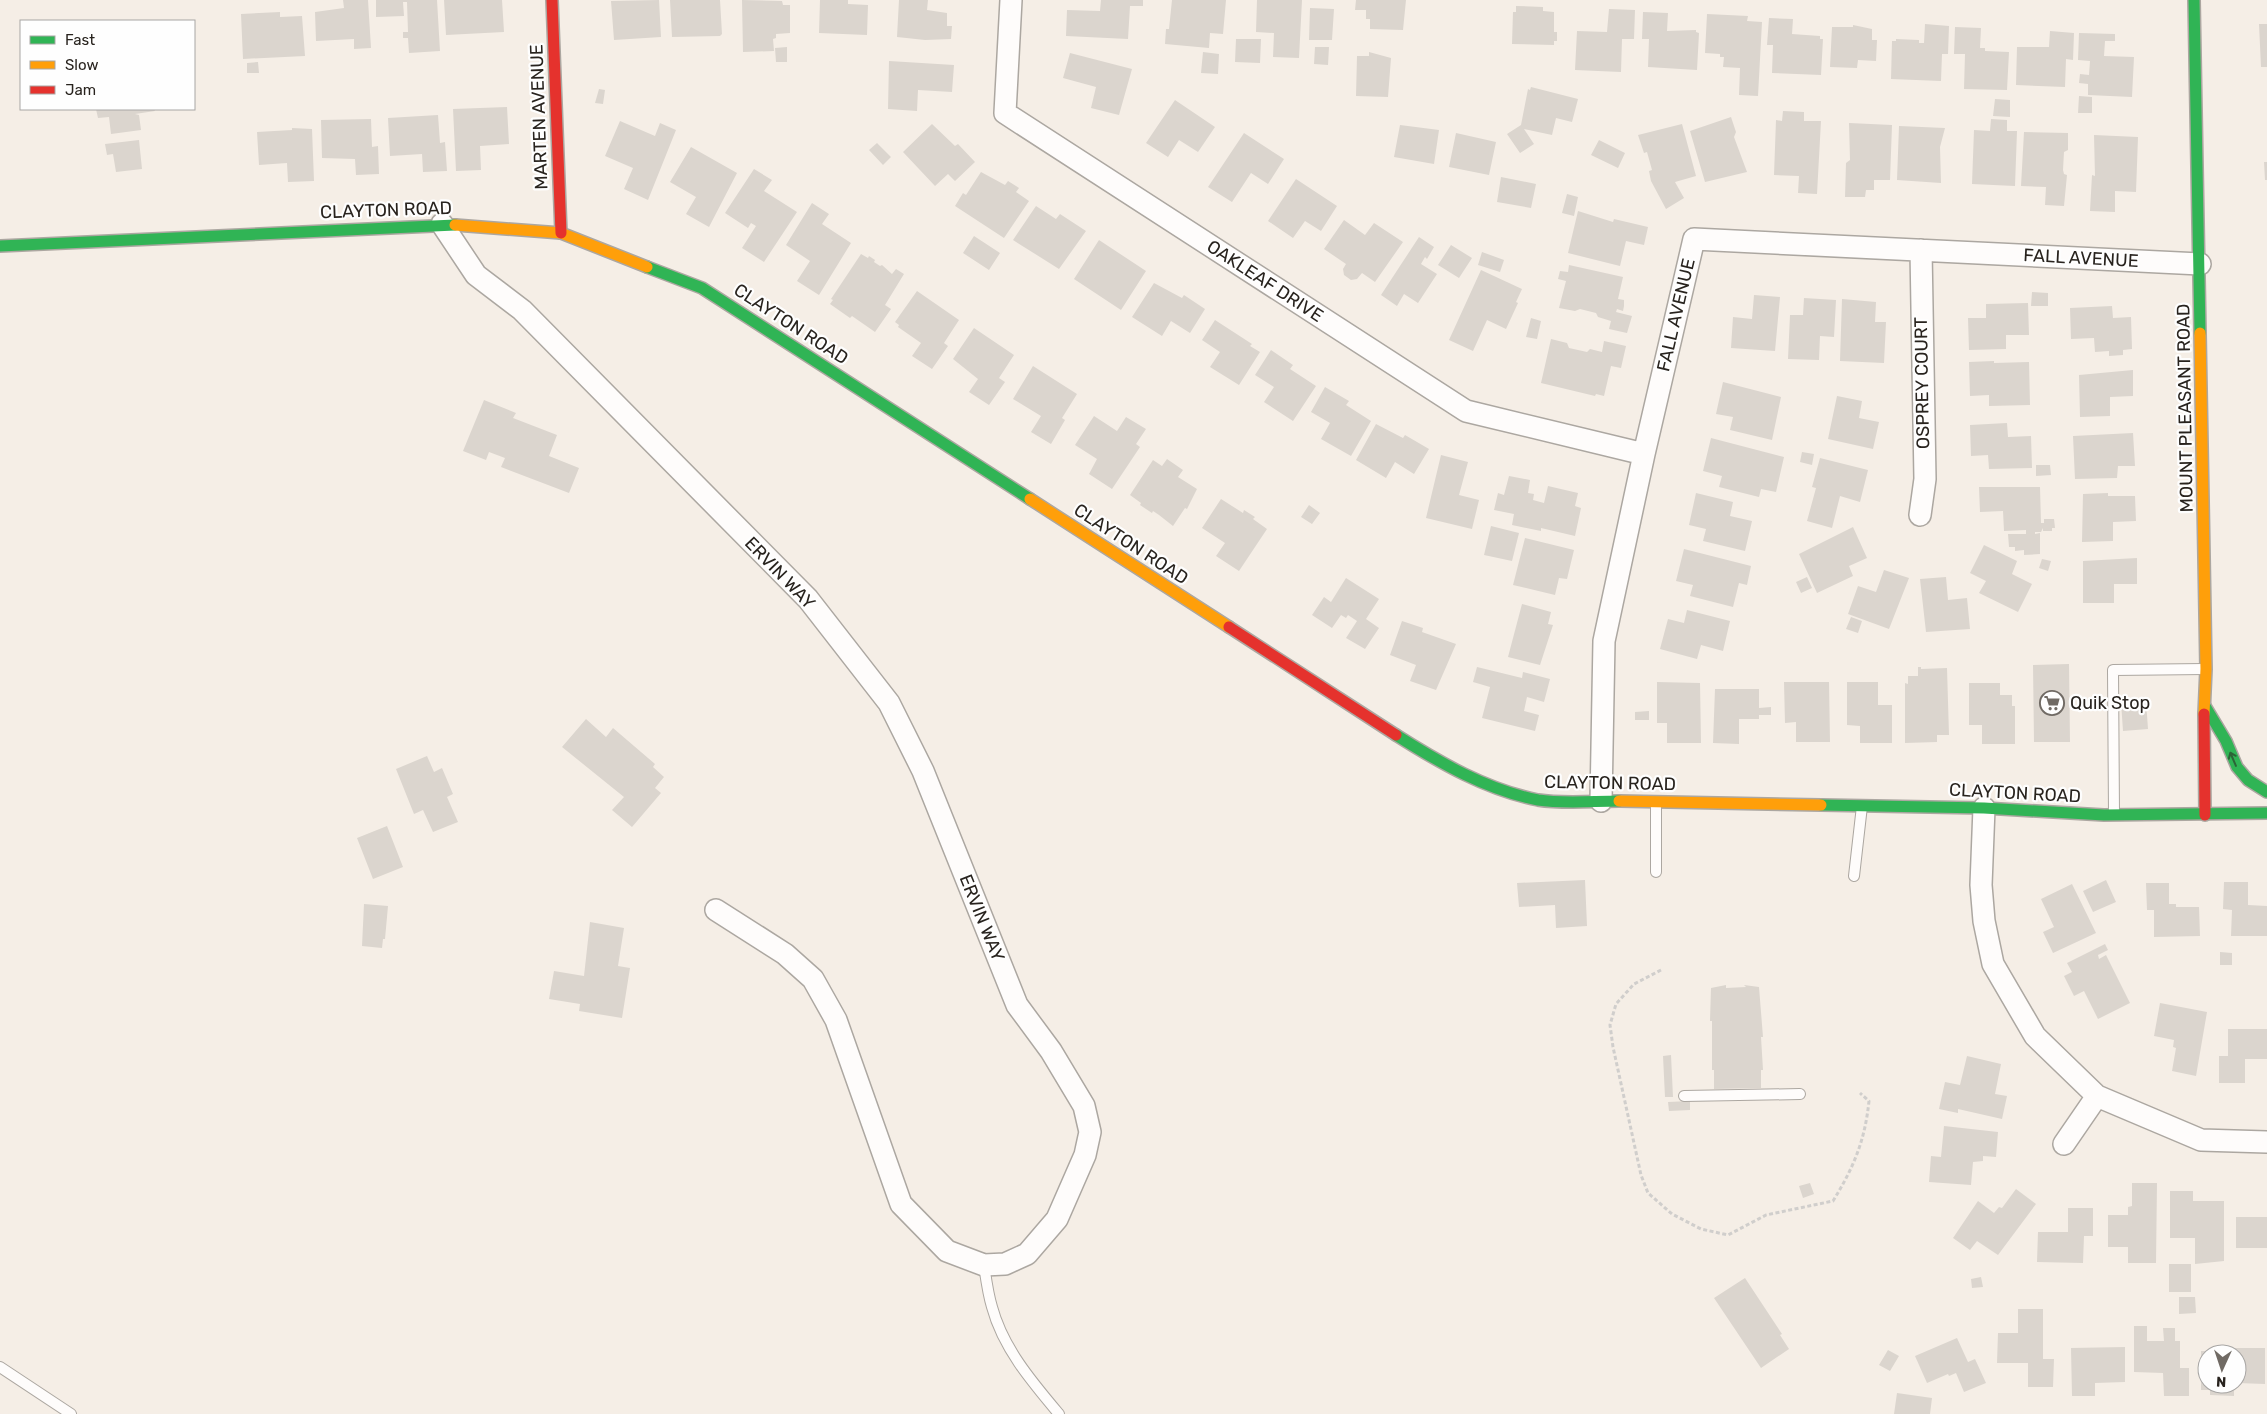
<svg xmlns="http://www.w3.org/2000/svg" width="2267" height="1414" font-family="Rubik,sans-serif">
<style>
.building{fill:#dbd5ce}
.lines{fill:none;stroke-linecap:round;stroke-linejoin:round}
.lane-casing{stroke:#aca7a1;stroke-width:12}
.street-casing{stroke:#aca7a1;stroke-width:24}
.fast-casing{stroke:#aca7a1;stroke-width:14}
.slow-casing{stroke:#aca7a1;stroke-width:14}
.jam-casing{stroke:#aca7a1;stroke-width:14}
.path{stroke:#d0cecc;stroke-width:3;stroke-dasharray:4 2.5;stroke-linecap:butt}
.lane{stroke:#fefcfb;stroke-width:10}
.street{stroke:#fefcfb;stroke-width:21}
.fast{stroke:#30b455;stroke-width:11}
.slow{stroke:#ff9f0a;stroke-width:11}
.jam{stroke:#e5322d;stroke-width:11}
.oneway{stroke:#2c6437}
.labels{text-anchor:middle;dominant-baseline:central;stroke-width:4.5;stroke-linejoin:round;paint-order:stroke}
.street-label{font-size:18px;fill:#28231e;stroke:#fefefe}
.poi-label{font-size:18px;fill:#28231e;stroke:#fefefe;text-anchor:start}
</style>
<rect width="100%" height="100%" fill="#f5eee6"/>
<path class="building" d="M343,0H368L371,48L354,49V39L316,41L315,12L344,8Z
M376,0H437L440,51L409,53L408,38H403V32H408L407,2H403L404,16L376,17Z
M444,0H502L504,32L446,35Z
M659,0L661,37L614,40L611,1Z
M670,0H720L722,34L720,36L672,37Z
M742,0L782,1L783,5H790V33L776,34V38L773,39L774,51L743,52Z
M820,0H848V4L868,5L867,35L819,33Z
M899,0H928L927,10L947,13V26H952L951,39L925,40L897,37Z
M1101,0H1143V6H1130L1128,39L1066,36L1067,10L1100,11Z
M1172,0H1226L1223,34L1210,33L1209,48L1165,44L1166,29H1169Z
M1257,0H1302L1299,58L1273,57L1274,33L1256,32Z
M1356,0H1406L1403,30L1370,29V19H1366V10H1355Z
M1516,6L1543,7V11L1554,12V32H1557V41H1554V45L1512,44L1513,12H1516Z
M1310,8L1334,9L1332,40H1309Z
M1609,9L1635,10L1634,39H1622L1621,72L1575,70L1577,31L1607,32Z
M280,12V17L302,16L305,56L243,59L241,14Z
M1643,12L1668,13L1667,31L1696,30V32L1699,33L1697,70L1648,67L1649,39H1642Z
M1707,14L1748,16L1747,21L1762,22L1758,96L1739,95L1740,68L1723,67L1724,57H1720V54L1705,53Z
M1769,18L1793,19L1792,34L1820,36V39H1823L1821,75L1772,73L1773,45H1767Z
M1925,24L1949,26L1948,54H1942L1941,81L1891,79L1892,41H1896V39L1919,40V43H1924Z
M2259,24H2267V67H2261Z
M1853,25L1872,29V40H1877L1876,61L1858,60L1857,68L1830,67L1832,27H1853Z
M1955,27L1981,28L1980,48H1985V51L2009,52L2007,90L1964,89L1965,54H1954Z
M2050,31L2074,33L2073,60L2066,59L2065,87L2016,85L2017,47H2049Z
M2079,33L2115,34V41H2105L2104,56L2134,57L2132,97L2088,95V84L2079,83L2080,74L2089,75L2090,61L2078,60Z
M1236,39H1261L1260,63L1235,62Z
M787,47V62H776L775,48Z
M1315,47H1329L1328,65L1314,64Z
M1203,52L1219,54L1218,74L1201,73Z
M1369,52L1391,58L1388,97L1356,96L1357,56H1369Z
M1070,53L1132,69L1119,115L1091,108L1096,87L1063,78Z
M889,61L954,65L952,92L918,90L917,111L888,109Z
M258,62L259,73H247V63Z
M1531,87L1578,99L1572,122L1556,118L1552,135L1524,129L1534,144L1520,153L1507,134L1521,125L1528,89L1530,90Z
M599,89L605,90L603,104L595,103Z
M2079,96L2092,97V113H2078Z
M1995,99L2010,100V117L1993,116Z
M1175,100L1215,127L1198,152L1179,140L1168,157L1146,143Z
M507,107L509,144L480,146L481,170L456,171L453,109Z
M96,109H154L155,111L135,114L139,115L141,130L111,134L109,117L98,118Z
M1783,111L1804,112V121H1821L1817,194L1798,193L1799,176L1774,175L1776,120L1782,121Z
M438,115L440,143L445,142L447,171L423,172L422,154L390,156L388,118Z
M1731,117L1736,132L1734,137L1747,172L1705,182L1690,131Z
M371,119L372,147L378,146L379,174L356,175L355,159L322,158L321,120Z
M1991,119L2007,120V131H2017L2015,186L1972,184L1974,130L1990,131Z
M620,121L655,136L660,123L676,130L648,200L624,189L633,168L605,156Z
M1849,123L1892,125L1890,180H1874V190H1866L1865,197H1845L1846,163L1850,160Z
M932,124L955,146L958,144L975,162L955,181L948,174L935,186L903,152Z
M1682,124L1696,176L1675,182L1684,198L1666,209L1651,181L1649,171L1652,170L1647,152L1644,153L1638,135Z
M1400,125L1439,130L1434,164L1394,157Z
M1899,126L1945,128L1940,147L1941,183L1897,180Z
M292,128L312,129L314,181L288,182L287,163L259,165L257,132L292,130Z
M2024,132L2068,133V150L2064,152L2063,170L2064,174L2067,175L2064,206L2045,205L2046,187L2021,186Z
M1244,133L1284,159L1268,184L1251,173L1232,202L1208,187Z
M1456,133L1496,142L1489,175L1449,167Z
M2094,135L2138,137L2136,192L2115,191V212L2090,211L2092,175L2095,176Z
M139,140L142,169L116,172L113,154L107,155L105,144Z
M1599,140L1625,153L1618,168L1591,155Z
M877,143L891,157L883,165L869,150Z
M691,147L737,173L709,227L686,214L696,197L670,182Z
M2264,162H2267V180H2265Z
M754,169L772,180L764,191L797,212L764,262L742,248L756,226L751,223L748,228L725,213Z
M981,172L1005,185L1008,181L1019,188L1016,192L1029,201L1004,238L955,206L963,193L966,195Z
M1501,177L1536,184L1531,208L1497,202Z
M1296,179L1337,206L1321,231L1305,221L1293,238L1268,221Z
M1567,194L1578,197L1574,216L1562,213Z
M812,203L829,214L822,224L851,243L819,295L797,281L810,261L786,245Z
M1036,206L1056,219L1060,214L1086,231L1059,269L1013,240Z
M1578,211L1613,222L1614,219L1648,227L1644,245L1626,241L1620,266L1568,253Z
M1344,220L1365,235L1374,223L1403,242L1375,282L1362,273L1357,279L1351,280L1344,275L1343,269L1346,264L1324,249Z
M974,236L1000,253L989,270L963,253Z
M1419,237L1434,247L1427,259L1425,257L1421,264L1437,274L1418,303L1404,294L1397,306L1381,295Z
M1099,240L1146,271L1121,310L1074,279Z
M1451,245L1472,258L1459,278L1438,265Z
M1482,252L1504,260L1500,272L1478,265Z
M861,254L868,258L869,256L875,260L874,262L880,266L882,265L892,274L896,269L904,274L885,305L891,309L875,332L852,316L850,318L830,304L833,300L831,299Z
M1569,265L1623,277L1618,299L1624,300V306L1623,311L1617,309L1616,312L1632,316L1627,333L1609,329L1611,321L1598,317L1596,313L1580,309L1575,311L1559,308L1566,281L1558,279L1560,271L1568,272Z
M1481,270L1522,289L1516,302L1518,303L1506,329L1487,320L1473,351L1449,340Z
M1154,283L1182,298L1184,295L1205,309L1190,333L1171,321L1162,336L1132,317Z
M917,291L959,320L944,343L948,346L932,369L912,356L921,343L898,327L899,325L895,322Z
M2032,292L2048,293V306H2031Z
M1754,295L1780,297L1775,351L1731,348L1733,317L1752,319Z
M1804,298L1836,300L1834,337L1820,336L1819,360L1788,359L1790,315H1803Z
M1842,299L1876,302L1875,322H1886L1884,363L1840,361Z
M2028,303L2029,335H2006V349L1969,350L1968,318H1986V304Z
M2112,306L2113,318L2131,317L2132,349L2123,350V355L2109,356V351L2095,352L2094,338L2071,339L2070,308Z
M1531,318L1541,321L1537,339L1526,337Z
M1215,320L1252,344L1250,346L1260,352L1239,385L1210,367L1220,352L1202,340Z
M974,328L1014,355L999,378L1005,382L989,405L969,392L978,379L953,359Z
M1551,339L1567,343L1569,348L1587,352L1590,349L1602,352L1604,341L1626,346L1621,368L1611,366L1604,396L1596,394L1595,396L1541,383Z
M1271,350L1293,365L1290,369L1316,386L1293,421L1264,402L1274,387L1255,375Z
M1994,361V363L2029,362L2030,405L1989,406V395L1970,396L1969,362Z
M1033,366L1077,394L1062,418L1065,420L1051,444L1031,432L1041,416L1013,399Z
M2133,370V396L2110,397V416L2080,417L2079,375Z
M1723,382L1781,397L1772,440L1730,430L1733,417L1716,414Z
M1325,387L1349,401L1346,405L1371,421L1351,456L1321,439L1330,423L1311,412Z
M1837,396L1862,401L1859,418L1879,422L1873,449L1828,439Z
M484,400L516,413L513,418L557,435L549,456L579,468L569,493L501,467L505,458L489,452L486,460L463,451Z
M1094,416L1117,431L1126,417L1146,429L1136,444L1140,447L1112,489L1089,474L1097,459L1075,445Z
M2007,423L2008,437L2031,436L2032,468L1989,469L1988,455L1971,456L1970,425Z
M1376,424L1403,438L1405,435L1429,449L1414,474L1395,462L1386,478L1356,460Z
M2133,433L2135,466H2118L2117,478L2075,479L2073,436Z
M1711,438L1784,457L1776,492L1761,489L1759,497L1719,487L1722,476L1703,471Z
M1802,452L1814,454L1812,465L1800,462Z
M1441,455L1468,462L1459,495L1479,500L1472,529L1426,518Z
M1820,458L1868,470L1860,502L1840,496L1832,528L1807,521L1816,488L1812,487Z
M1167,459L1183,470L1178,477L1197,489L1187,509L1185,508L1173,526L1159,515L1153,511L1152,513L1140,505L1141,503L1130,495L1153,460L1162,466Z
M2036,465H2050L2051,475L2036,476Z
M1509,476L1530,480L1528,493L1534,494L1533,500L1544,503L1548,486L1578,493L1575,506L1581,508L1575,536L1541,528V531L1512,525L1514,514L1494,510L1498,493L1504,495Z
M1979,487H2040L2041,523H2044V519H2054L2055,528H2052V531H2043V528L2041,532H2035V534L2040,533V554L2024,555V550L2015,551V547H2009L2008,534H2026V530L2004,531L2003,511L1980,512Z
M1696,493L1733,502L1730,516L1752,521L1745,551L1703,541L1706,529L1689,525Z
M2108,493V496H2135L2136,521L2113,522V541L2082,542L2083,494Z
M1221,499L1243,513L1244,510L1255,517L1253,519L1267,529L1239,571L1216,556L1225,543L1202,528Z
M1309,505L1320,513L1312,524L1301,517Z
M1491,526L1519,533L1512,561L1484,555Z
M1853,527L1867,558L1849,566L1853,576L1817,593L1799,554Z
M1525,538L1574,550L1567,579L1559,578L1555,595L1513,585Z
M1984,545L2017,561L2012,574L2032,584L2018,612L1979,593L1986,581L1970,573Z
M1684,549L1751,566L1747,585L1739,583L1733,607L1690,596L1693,585L1676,581Z
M2137,558V584H2114V603H2083V561Z
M2042,559L2051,561L2048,571L2039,568Z
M1884,570L1909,578L1889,629L1848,614L1858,586L1876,592Z
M1807,577L1812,588L1801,593L1796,582Z
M1946,577L1948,600L1967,598L1970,629L1926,632L1920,579Z
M1346,578L1379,599L1366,619L1379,628L1365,649L1346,638L1357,621L1348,615L1346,618L1341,615L1332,628L1312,615L1324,597L1331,602Z
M1522,604L1551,612L1548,624L1553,625L1540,665L1508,657Z
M1687,610L1730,621L1723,651L1701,645L1697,659L1660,649L1668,619L1684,623Z
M1851,617L1862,621L1858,633L1846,629Z
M1402,621L1423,628L1422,632L1456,644L1436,690L1410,681L1416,665L1390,655Z
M2069,664L2070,742H2034L2033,665Z
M1477,667L1522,678L1523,672L1550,679L1544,702L1527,697L1524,711L1539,715L1535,731L1482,718L1490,687L1473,682Z
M1918,667H1921V669L1947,668L1949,735H1937V742L1905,743V683L1908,684V676H1918Z
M1657,682L1700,683L1701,743H1667V723H1657Z
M1784,682H1829L1830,742H1796V722L1785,723Z
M1847,682H1878V705H1892V743H1860V726L1847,725Z
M1969,683H2000V695H2012V706H2015V744H1982V725H1969Z
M1715,689H1759V708L1771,707V715H1759V719H1739V744L1713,743Z
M2146,701L2148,729L2123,731L2121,702Z
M1649,711V720H1635V712Z
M586,719L606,737L613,728L655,764L653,767L664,777L655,788L661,793L632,827L612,810L624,797L562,747Z
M427,756L434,772L442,768L453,794L447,797L458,822L433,832L423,810L414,814L396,769Z
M387,826L403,867L373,879L357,838Z
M1585,880L1587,926L1556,928L1555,905L1519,907L1517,883Z
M2106,880L2116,902L2093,912L2083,891Z
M2224,882H2248V905L2267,906V936H2231L2232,910L2223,909Z
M2146,883H2169V904H2176V907H2199L2200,936L2154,937V910H2147Z
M2072,884L2096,933L2053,953L2043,932L2054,927L2041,899Z
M364,904L388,906L385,939H383L382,948L362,946Z
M590,922L624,928L618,966L630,968L622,1018L579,1011L580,1004L549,999L554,971L584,976Z
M2105,944L2108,950L2098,955L2099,959L2106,955L2130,1003L2098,1019L2084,991L2074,996L2064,976L2072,972L2067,963Z
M2220,952L2232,953V965H2220Z
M1726,985V988L1746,987L1744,985L1759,987L1763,1037H1761L1763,1070H1761V1088L1714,1089V1070H1712V1021H1710L1711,988Z
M2160,1003L2207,1012L2196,1076L2172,1071L2176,1048L2173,1047L2174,1040L2154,1036Z
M2228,1029H2267V1059H2245V1083H2219V1056H2228Z
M1671,1055L1673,1097H1665L1663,1056Z
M1967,1056L2001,1064L1995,1094L2007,1096L2002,1119L1958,1109V1113L1939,1109L1945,1082L1960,1085Z
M1690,1101V1110L1669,1111L1668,1102Z
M1944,1126L1998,1132L1996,1157L1983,1156V1161L1973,1162L1971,1185L1929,1182L1931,1156L1941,1157Z
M1810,1183L1814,1194L1803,1198L1799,1186Z
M2132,1183H2157L2156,1263H2128V1247H2108V1215H2128V1207L2132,1206Z
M2016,1189L2036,1204L1998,1255L1977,1241L1970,1250L1953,1238L1978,1201L1994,1213L1999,1207L2002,1208Z
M2170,1191H2193V1201H2224V1261L2195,1264V1238H2170Z
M2068,1208H2093V1236H2084L2083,1263L2037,1262L2038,1232H2068Z
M2236,1217H2267V1248H2236Z
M2169,1264H2191V1292H2169Z
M1981,1277L1983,1287L1972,1288L1971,1279Z
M1745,1278L1782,1334L1780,1335L1789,1349L1761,1368L1714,1298Z
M2179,1297H2195L2196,1313L2179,1314Z
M2018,1309H2043V1359H2054L2053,1387H2028V1363H1997L1998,1333H2018Z
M2134,1326H2147V1341H2164L2163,1328H2175V1341H2180V1368H2189V1396H2164L2163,1373L2134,1372Z
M1957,1338L1968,1362L1975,1359L1986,1383L1964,1392L1956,1373L1949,1376L1948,1374L1927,1383L1915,1356Z
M2125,1347V1382L2095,1383V1396H2072L2071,1348Z
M2211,1348H2265V1384L2237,1383V1354H2207V1384H2234V1396L2210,1395V1390H2201V1351H2210Z
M1888,1350L1899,1356L1890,1371L1879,1365Z
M1897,1393L1932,1398L1930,1414H1894Z"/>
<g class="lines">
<defs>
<path id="lane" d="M2114,814L2113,670L2205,669
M1656,872V803
M1854,876L1862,806
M1684,1096L1800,1094
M984,1265C986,1279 988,1294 992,1307C1003,1348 1032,1382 1059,1414
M0,1367L71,1414"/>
<path id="street" d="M1011,0L1005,113L1466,411L1644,454
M442,224L476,275L522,310L808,599L889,703L923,771L1017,1005L1051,1051L1084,1106L1090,1132L1085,1155L1057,1219L1027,1254L1005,1264L984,1265L947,1251L901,1204L836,1020L813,979L785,954L716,910
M1920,515L1925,479L1921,250
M1601,801L1604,641L1644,454L1694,239L2200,264
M1984,808L1981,885L1984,921L1993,964L2035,1036L2097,1096L2201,1140L2267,1142
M2064,1144L2097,1096"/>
<path id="fast" d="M2194,0L2200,333
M0,246L455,225
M647,267L702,288L1030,499
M2205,706L2226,741L2237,767L2248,780L2267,792
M1396,735C1440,763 1487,790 1538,800C1564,804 1593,801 1619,801
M1821,805L1984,808L2104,815L2267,813"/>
<path id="slow" d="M455,225L561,233L647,267
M2200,333L2206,669L2204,714
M1030,499L1229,627
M1619,801L1821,805"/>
<path id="jam" d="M552,0L561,233
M1229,627L1396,735
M2204,714L2205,815"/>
</defs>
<use href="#lane" class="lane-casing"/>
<use href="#street" class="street-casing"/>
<use href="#fast" class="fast-casing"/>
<use href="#slow" class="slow-casing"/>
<use href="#jam" class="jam-casing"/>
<path class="path" d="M1661,970L1634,984L1616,1004L1610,1025L1613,1047L1641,1175L1648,1193L1672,1214L1701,1229L1728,1235L1766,1215L1833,1201C1854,1167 1865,1140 1869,1101L1860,1093"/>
<use href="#lane" class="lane"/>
<use href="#street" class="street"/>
<use href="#fast" class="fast"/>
<use href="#slow" class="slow"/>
<use href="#jam" class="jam"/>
</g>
<defs><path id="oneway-shaft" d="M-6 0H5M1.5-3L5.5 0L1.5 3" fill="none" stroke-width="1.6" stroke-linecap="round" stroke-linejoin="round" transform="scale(1.25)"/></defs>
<use class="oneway" href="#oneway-shaft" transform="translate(2233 759) rotate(-113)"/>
<defs>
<symbol id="supermarket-ring" viewBox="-11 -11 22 22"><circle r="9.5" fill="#fefefe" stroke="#706a64" stroke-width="1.5"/><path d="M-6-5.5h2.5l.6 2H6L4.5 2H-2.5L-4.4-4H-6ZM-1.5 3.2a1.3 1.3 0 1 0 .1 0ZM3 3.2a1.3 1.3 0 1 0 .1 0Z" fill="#706a64"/></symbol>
</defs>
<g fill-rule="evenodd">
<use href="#supermarket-ring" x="2038" y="689" width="28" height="28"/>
</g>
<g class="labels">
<g class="street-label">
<text transform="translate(539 117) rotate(-92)">MARTEN AVENUE</text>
<text transform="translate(386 210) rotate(-2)">CLAYTON ROAD</text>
<text transform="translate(2081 258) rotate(3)">FALL AVENUE</text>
<text transform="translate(1265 281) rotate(33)">OAKLEAF DRIVE</text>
<text transform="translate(1676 315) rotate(-77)">FALL AVENUE</text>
<text transform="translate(791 324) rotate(33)">CLAYTON ROAD</text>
<text transform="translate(1922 383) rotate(-91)">OSPREY COURT</text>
<text transform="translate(2185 408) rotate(-91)">MOUNT PLEASANT ROAD</text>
<text transform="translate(1131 544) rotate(33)">CLAYTON ROAD</text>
<text transform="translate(780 573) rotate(46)">ERVIN WAY</text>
<text transform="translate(1610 783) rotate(1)">CLAYTON ROAD</text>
<text transform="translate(2015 793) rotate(3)">CLAYTON ROAD</text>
<text transform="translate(982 918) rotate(68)">ERVIN WAY</text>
</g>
<g class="poi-label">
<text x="2070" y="703">Quik Stop</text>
</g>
</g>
<rect x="20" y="20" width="175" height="90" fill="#fefefe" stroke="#a8a6a4"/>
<rect x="30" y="36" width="25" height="8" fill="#30b455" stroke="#a8a6a4"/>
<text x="65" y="45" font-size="15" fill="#28231e">Fast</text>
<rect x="30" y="61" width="25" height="8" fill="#ff9f0a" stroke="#a8a6a4"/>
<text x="65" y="70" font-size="15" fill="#28231e">Slow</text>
<rect x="30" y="86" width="25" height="8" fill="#e5322d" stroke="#a8a6a4"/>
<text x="65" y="95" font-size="15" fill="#28231e">Jam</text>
<g transform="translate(2222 1369) rotate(183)"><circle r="24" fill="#fefefe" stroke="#a8a6a4"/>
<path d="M0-4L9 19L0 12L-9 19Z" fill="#706a64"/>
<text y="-8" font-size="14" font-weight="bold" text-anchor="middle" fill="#28231e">N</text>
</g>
</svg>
